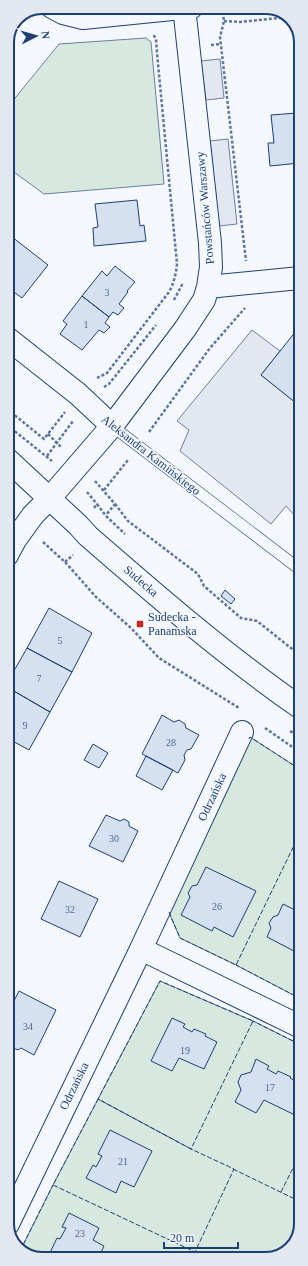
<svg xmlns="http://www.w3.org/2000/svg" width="308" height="1266" font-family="'Times New Roman',serif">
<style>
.green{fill:#d7e8df;stroke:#687fa3}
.parking{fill:#e3e8f0;stroke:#687fa3}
.building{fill:#d5e0f0;stroke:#1d3f73}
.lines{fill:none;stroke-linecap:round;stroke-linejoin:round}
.lane-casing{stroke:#1d3f73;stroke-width:12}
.street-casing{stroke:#1d3f73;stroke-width:24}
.secondary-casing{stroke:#1d3f73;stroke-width:24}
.path{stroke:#5e769c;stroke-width:2.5;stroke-dasharray:3 2;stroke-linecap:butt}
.lane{stroke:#f4f7fb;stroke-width:11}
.street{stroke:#f4f7fb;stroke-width:22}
.secondary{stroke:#f4f7fb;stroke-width:22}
.fence{stroke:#1d3f73;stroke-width:1;stroke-dasharray:5 2;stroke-linecap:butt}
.poi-dot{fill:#c62828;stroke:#f4f7fb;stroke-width:1.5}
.labels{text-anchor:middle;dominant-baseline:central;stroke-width:3;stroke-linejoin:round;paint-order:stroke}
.number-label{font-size:10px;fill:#4b6792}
.street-label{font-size:12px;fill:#1d3f73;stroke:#f4f7fb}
.poi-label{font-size:12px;fill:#1d3f73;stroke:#f4f7fb;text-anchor:start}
.rim{fill:none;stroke:#1d3f73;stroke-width:2}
</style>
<rect width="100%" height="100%" fill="#f4f7fb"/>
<path class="green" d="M146,38L151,42L164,184L44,194L7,167V108L59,44Z
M250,737L301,770V999L236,965L180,938L166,906Z
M160,981L253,1021L301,1045V1224L292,1247L273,1258L38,1259L20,1251L53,1185Z"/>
<path class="parking" d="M220,59L224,98L206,100L201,61Z
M228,139L237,224L219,226L210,141Z
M252,330L280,351L261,375L301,407V514L297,518L286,506L271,524L180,451L189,430L177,421Z"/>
<path class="building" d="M297,113V118H300V163L270,166L268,143H274L271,115Z
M137,200L140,226L144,225L146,241L94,246L93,228L98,227L95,204Z
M7,233L48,265L22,298L7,287Z
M115,266L135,282L127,291L128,292L119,304L124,308L118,315L113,312L109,317L82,296L102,271L107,276Z
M82,296L109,317L105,323L110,327L104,333L99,330L82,350L60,334L67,324L63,321Z
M296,331L301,335V407L261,375Z
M225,590L235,599L231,604L221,596Z
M49,608L92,633L72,672L27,648Z
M27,648L72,672L50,712L7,687V683Z
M7,687L50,712L29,750L7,738Z
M162,715L174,722L179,720L185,724L186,728L199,735L191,749L187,750L184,755L185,760L178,773L142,754Z
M93,744L108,753L99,768L84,760Z
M146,756L173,770L162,790L136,776Z
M7,760L14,764L7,776Z
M106,815L120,821L124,819L129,822V826L138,831L123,862L89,846Z
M206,867L256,891L233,937L214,927L212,931L181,915L190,897L188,893L192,886L197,885Z
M59,881L98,899L80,937L41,919Z
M283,904L301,913V949L296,946L294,951L267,937L271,928L269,923L273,917L278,915Z
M19,991L56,1010L34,1055L21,1048L18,1050L11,1047L10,1043L8,1042V1005L9,1002L13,1003Z
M172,1018L185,1024L183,1027L192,1032L194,1029L206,1034L205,1036L217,1042L204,1069L179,1058L172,1071L151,1061Z
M256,1059L269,1066L267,1069L276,1074L278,1071L291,1077L290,1078L301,1084V1113L299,1117L264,1100L256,1113L235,1102L241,1090L238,1082L241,1075L251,1072Z
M110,1130L152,1151L134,1187L121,1181L116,1193L86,1178L93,1165L96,1167L102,1156L98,1154Z
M69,1213L99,1228L93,1240L104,1246L98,1259H47L57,1238L60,1239L66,1228L62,1227Z"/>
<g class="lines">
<defs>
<path id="lane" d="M112,426L298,568"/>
<path id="street" d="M52,7L63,13L83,18L192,7
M208,287L300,278
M7,338L78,394L112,426
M7,555L15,540L33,515L49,499L112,426L185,329L204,300L208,287L211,267L210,243L184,7
M141,949L242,732
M8,1224L141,949L301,1027"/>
<path id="secondary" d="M7,459L78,525L88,536C157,596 226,656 301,708"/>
</defs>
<use href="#lane" class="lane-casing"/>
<use href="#street" class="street-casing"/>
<use href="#secondary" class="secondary-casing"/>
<path class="path" d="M222,7L224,21L220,37L246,261
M224,21L240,22L290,17
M211,45L221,44
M174,300L183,283
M97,378L107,373L169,292C174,283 176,274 177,264L157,53L156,39L153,34
M104,387L109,384L156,325
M7,409L44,439L65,412
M7,425L52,461
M149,432L210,348L245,308
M48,434L62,448
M47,456L73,421
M95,481L115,504L106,515
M104,490L128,460
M87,492L97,504
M115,504L128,521L198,574L204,586L241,618L257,621L301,656
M94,508L97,504L106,516L125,534
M43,542L65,562L96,597L131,628L159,658L239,708
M65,562L73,555
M265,728L301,753
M290,731L301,738"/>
<use href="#lane" class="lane"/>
<use href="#street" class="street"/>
<use href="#secondary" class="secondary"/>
<path class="fence" d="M249,739L250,737L301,770
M169,912L180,938L236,965L301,831
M237,965H236L301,999
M252,1023L253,1021L301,1045
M191,1149L98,1099L53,1185L195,1252L234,1169L191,1149L98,1099L160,981L253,1021L191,1149
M233,1169L301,1202
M281,1192L301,1152
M20,1251L53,1185
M188,1258L195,1252H194"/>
</g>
<rect class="poi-dot" x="136" y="620" width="8" height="8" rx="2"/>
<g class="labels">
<g class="number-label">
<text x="107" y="292">3</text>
<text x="86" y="324">1</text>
<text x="60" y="640">5</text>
<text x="39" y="678">7</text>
<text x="25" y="725">9</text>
<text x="171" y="742">28</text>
<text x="114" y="838">30</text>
<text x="217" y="906">26</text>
<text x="70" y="909">32</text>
<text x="28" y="1026">34</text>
<text x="185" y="1050">19</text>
<text x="270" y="1087">17</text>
<text x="123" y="1161">21</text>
<text x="80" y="1233">23</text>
</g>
<g class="street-label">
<text transform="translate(205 208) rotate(-95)">Powstańców Warszawy</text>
<text transform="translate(151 455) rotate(38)">Aleksandra Kamińskiego</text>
<text transform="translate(141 581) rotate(41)">Sudecka</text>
<text transform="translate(212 797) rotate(-65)">Odrzańska</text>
<text transform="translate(74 1086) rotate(-64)">Odrzańska</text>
</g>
<g class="poi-label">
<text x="148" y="617">Sudecka -<tspan x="148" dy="14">Panamska</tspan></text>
</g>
</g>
<path d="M0 0H308V1266H0ZM42 14H266A28 28 0 0 1 294 42V1224A28 28 0 0 1 266 1252H42A28 28 0 0 1 14 1224V42A28 28 0 0 1 42 14Z" fill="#e3e8f0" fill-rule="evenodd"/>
<path class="rim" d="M42 14H266A28 28 0 0 1 294 42V1224A28 28 0 0 1 266 1252H42A28 28 0 0 1 14 1224V42A28 28 0 0 1 42 14Z"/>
<g transform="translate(36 36) rotate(84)" stroke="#f4f7fb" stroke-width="3" paint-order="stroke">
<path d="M0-3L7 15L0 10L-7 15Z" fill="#1d3f73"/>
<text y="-6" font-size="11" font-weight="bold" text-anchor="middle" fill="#1d3f73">N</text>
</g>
<path d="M164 1242v6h74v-6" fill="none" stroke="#1d3f73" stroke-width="2"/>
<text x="170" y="1242" font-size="12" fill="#1d3f73" stroke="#f4f7fb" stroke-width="3" paint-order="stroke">20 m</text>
</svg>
